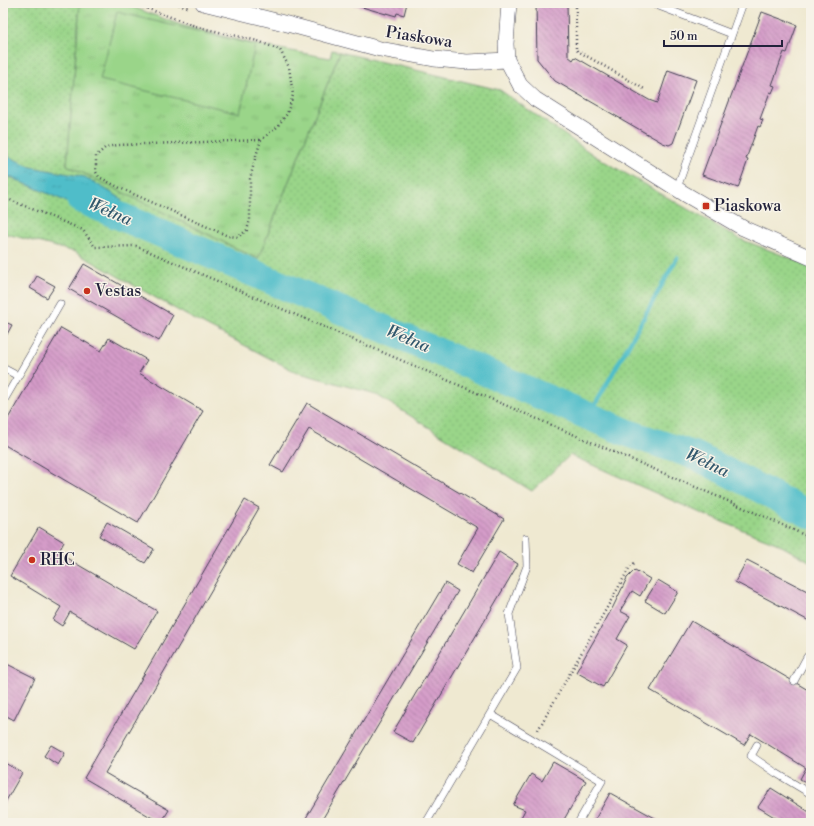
<svg xmlns="http://www.w3.org/2000/svg" width="814" height="826" font-family="'Libre Bodoni',serif">
<style>
.grass{fill:url(#grass-dots);stroke:#5e7c62}
.park{fill:url(#park-tufts);stroke:#5e7c62}
.pitch{fill:#9ad589;stroke:#5e7c62}
.water{fill:url(#water-ripples);stroke:#387082}
.lines{fill:none;stroke-linecap:round;stroke-linejoin:round}
.stream{stroke:#4fbdc9;stroke-width:4.5}
.river{stroke:#4fbdc9;stroke-width:28}
.building{fill:url(#building-back-hatch)}
.service-casing{stroke:#414052;stroke-width:8}
.minor-casing{stroke:#414052;stroke-width:16}
.path{stroke:#414052;stroke-width:2.5;stroke-dasharray:1 3;stroke-linecap:butt}
.service{stroke:#fff;stroke-width:7}
.minor{stroke:#fff;stroke-width:15}
.poi-dot{fill:#c8321e;stroke:#f7f3e8;stroke-width:1.5}
.labels{text-anchor:middle;dominant-baseline:central;stroke-width:3;stroke-linejoin:round;paint-order:stroke}
.street-label{font-size:16px;fill:#22223b;stroke:#f7f3e8}
.poi-label{font-size:16px;fill:#22223b;stroke:#f7f3e8;text-anchor:start}
.water-label{font-size:17px;font-style:italic;fill:#32586d;stroke:#f7f3e8}
</style>
<defs>
<pattern id="grass-dots" width="8" height="8" patternUnits="userSpaceOnUse"><rect width="8" height="8" fill="#9ad589"/><path d="M2 2h.1M6 6h.1" fill="none" stroke="#84b777" stroke-width="1.8" stroke-linecap="round"/></pattern>
<pattern id="park-tufts" width="24" height="20" patternUnits="userSpaceOnUse"><rect width="24" height="20" fill="#9ad589"/><path d="M3 7l-1-3M5 7V3M7 7l1-3M15 17l-1-3M17 17v-4M19 17l1-3" fill="none" stroke="#84b777"/></pattern>
<pattern id="water-ripples" width="26" height="14" patternUnits="userSpaceOnUse"><rect width="26" height="14" fill="#4fbdc9"/><path d="M2 4q2-2 4 0t4 0M15 11q2-2 4 0t4 0" fill="none" stroke="#4199a4"/></pattern>
<pattern id="building-back-hatch" width="6" height="6" patternUnits="userSpaceOnUse"><rect width="6" height="6" fill="#d49bc8"/><path d="M-1 5l2 2M0 0l6 6M5-1l2 2" fill="none" stroke="#ac7ea4"/></pattern>
</defs>
<rect width="100%" height="100%" fill="#f7f3e8"/>
<filter id="ink" filterUnits="userSpaceOnUse"><feTurbulence type="fractalNoise" baseFrequency=".025" numOctaves="2"/><feDisplacementMap in="SourceGraphic" scale="8" xChannelSelector="R" yChannelSelector="G"/><feConvolveMatrix kernelMatrix="1 2 1 2 8 2 1 2 1" color-interpolation-filters="sRGB"/></filter>
<filter id="wash" filterUnits="userSpaceOnUse"><feTurbulence type="fractalNoise" baseFrequency=".012" numOctaves="4" result="noise"/><feDisplacementMap in="SourceGraphic" scale="16" xChannelSelector="R" yChannelSelector="G"/><feGaussianBlur stdDeviation="0.9" result="paint"/><feColorMatrix in="noise" values="0 0 0 0 0 0 0 0 0 0 0 0 0 0 0 0 0 1.4 0 .05"/><feComposite in="paint" operator="in"/></filter>
<g filter="url(#wash)">
<rect width="100%" height="100%" fill="#efe9d1"/>
<path class="grass" d="M3,3H80L67,165L258,259L340,52L500,90L595,156L740,239L811,266V562L776,543L705,515L570,455L532,491L375,394L296,372L186,315L75,252L3,233Z"/>
<path class="park" d="M80,3H122L181,25L258,45L330,58L332,50L340,52L258,259L67,165Z"/>
<path class="pitch" d="M117,12L255,45L240,113L100,80Z"/>
<path class="water" d="M3,154L31,167L85,177L122,199L113,220L74,205L3,174Z"/>
<g class="lines">
<path class="stream" d="M589,416L677,258"/>
<path class="river" d="M80,199L628,433L696,456L811,515"/>
</g>
<g id="blocks">
<path class="building" d="M348,3H407L404,15L397,13L396,16L386,13V14Z
M536,3H567L568,56L573,60L575,57L649,100L657,103L668,70L696,80L673,143L669,145L663,143L555,81L537,59Z
M762,12L797,25L787,53L784,52L772,85L775,86L772,93L770,92L760,119L763,120L760,127L758,126L746,159L748,160L738,188L702,175Z
M84,264L173,315L159,341L69,289Z
M37,276L55,286L47,298L30,288Z
M3,321L12,325L3,342Z
M61,328L101,351L109,338L147,360L139,373L203,411L138,523L3,444V427Z
M307,403L504,519L472,573L457,564L478,528L309,429L283,472L270,465Z
M245,500L259,508L105,773L169,810L161,823L84,778Z
M107,522L154,549L145,563L99,536Z
M39,527L64,542L58,553L157,611L134,649L70,612L62,626L53,620L61,607L10,576Z
M499,552L518,564L413,743L393,732Z
M747,560L811,593V622L735,582Z
M635,570L650,579L640,596L632,591L620,611L630,616L617,639L627,645L603,687L576,672L613,607L627,578Z
M658,580L678,592L665,613L645,601Z
M445,583L458,591L320,823H303Z
M691,621L808,690L811,686V785L800,779L806,768L751,734L744,745L650,690Z
M3,662L35,678L14,720L3,714Z
M51,745L65,753L58,765L44,756Z
M3,761L22,773L3,806Z
M553,762L586,781L562,823H518L525,810L513,805L531,774L542,781Z
M771,788L811,813V823H784L758,807Z
M610,793L664,823H593Z"/>
</g>
</g>
<g filter="url(#ink)">
<use href="#blocks" fill-opacity="0" stroke="#414052" stroke-width="1"/>
<g class="lines">
<defs>
<path id="service" d="M651,3L732,34
M677,188L743,3
M3,368L18,376
M3,402L60,304
M794,681L807,657L811,660
M490,714L602,781L578,823
M757,745L751,756L776,773L811,794
M426,823L517,668L509,614L527,566L526,538"/>
<path id="minor" d="M203,3L276,21L380,49L434,59L467,62L507,60
M509,3L506,44L507,60L520,85L535,99L685,194L743,228L811,258"/>
</defs>
<use href="#service" class="service-casing"/>
<use href="#minor" class="minor-casing"/>
<path class="path" d="M132,3L198,27L258,41L280,50L289,67L293,95L287,114L276,128L261,140L255,159L250,179V220L247,230L238,237L228,236L122,189L99,177L96,172V156L106,147L118,145L261,140
M175,3L190,8
M576,3V50L646,90
M146,8L148,3
M3,197L83,230L95,247L136,246L765,517L811,538
M538,730L631,565L635,563"/>
<use href="#service" class="service"/>
<use href="#minor" class="minor"/>
</g>
</g>
<g class="poi-dot">
<rect x="702" y="202" width="8" height="8" rx="2"/>
<circle cx="87" cy="291" r="4"/>
<circle cx="32" cy="560" r="4"/>
</g>
<g class="labels">
<g class="street-label">
<text transform="translate(419 37) rotate(9)">Piaskowa</text>
</g>
<g class="poi-label">
<text x="714" y="206">Piaskowa</text>
<text x="95" y="291">Vestas</text>
<text x="40" y="560">RHC</text>
</g>
<g class="water-label">
<text transform="translate(110 212) rotate(23)">Wełna</text>
<text transform="translate(408 339) rotate(23)">Wełna</text>
<text transform="translate(707 463) rotate(25)">Wełna</text>
</g>
</g>
<rect width="814" height="826" fill="none" stroke="#f7f3e8" stroke-width="16"/>
<path d="M664 40v6h118v-6" fill="none" stroke="#22223b" stroke-width="2"/>
<text x="670" y="40" font-size="12" fill="#22223b" stroke="#f7f3e8" stroke-width="3" paint-order="stroke">50 m</text>
</svg>
